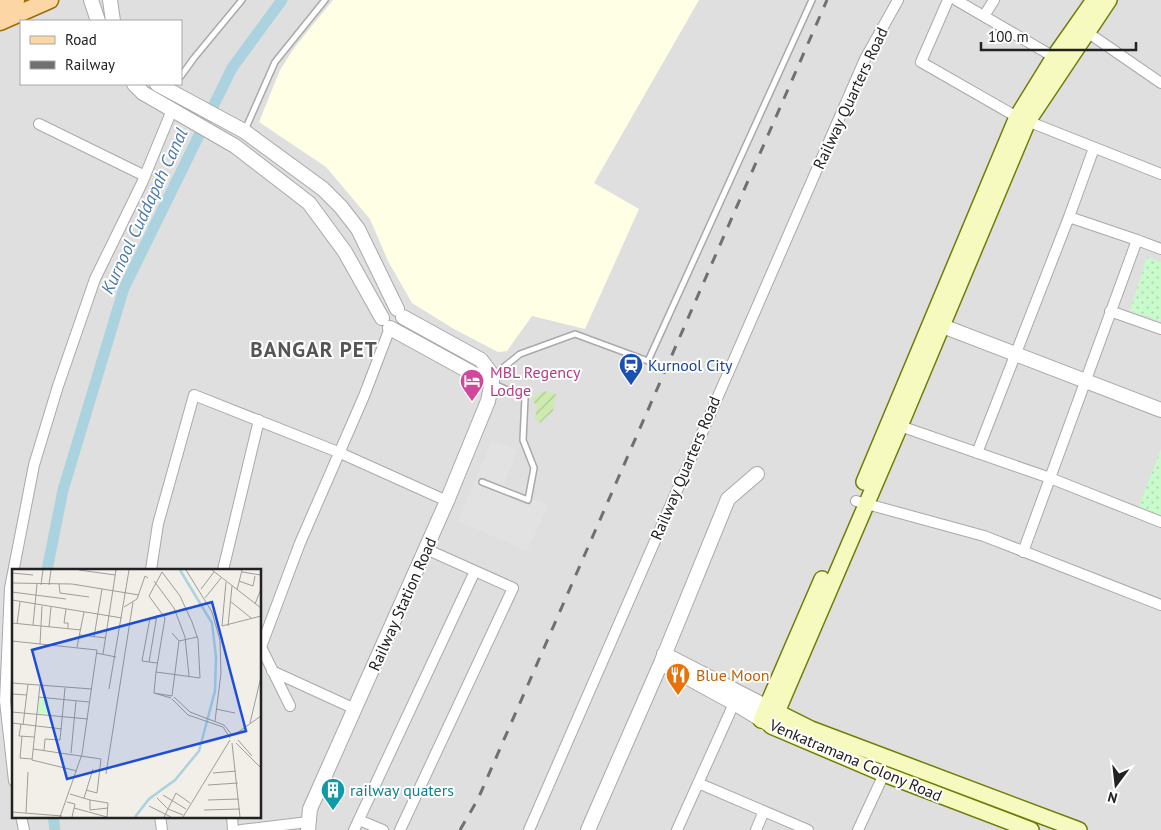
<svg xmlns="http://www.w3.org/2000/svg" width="1161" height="830" font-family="'PT Sans',sans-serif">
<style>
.residential{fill:#e0dfdf;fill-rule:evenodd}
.education{fill:#ffffe5}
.park{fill:url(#park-dots)}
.garden{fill:url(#garden-furrows)}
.parking{fill:#e2e2e2}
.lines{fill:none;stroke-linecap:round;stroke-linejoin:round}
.canal{stroke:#aad3df;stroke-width:11}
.service-casing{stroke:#a9a9a9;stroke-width:8}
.minor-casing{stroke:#a9a9a9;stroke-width:12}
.tertiary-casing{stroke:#a9a9a9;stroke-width:16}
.secondary-casing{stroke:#707d05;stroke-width:18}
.primary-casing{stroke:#a06b00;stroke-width:19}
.service{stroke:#fff;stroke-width:5}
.minor{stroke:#fff;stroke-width:10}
.tertiary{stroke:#fff;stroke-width:14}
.secondary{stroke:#f7fabf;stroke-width:15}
.primary{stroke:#fcd6a4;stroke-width:16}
.rail{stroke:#707070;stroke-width:3;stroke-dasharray:10 10;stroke-linecap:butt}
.labels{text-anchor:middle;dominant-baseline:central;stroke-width:4;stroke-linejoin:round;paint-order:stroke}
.street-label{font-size:16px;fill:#222;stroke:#fff}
.transit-label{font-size:16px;fill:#164399;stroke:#fff;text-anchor:start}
.hotel-label{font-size:16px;fill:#b23c85;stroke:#fff;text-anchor:start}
.food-label{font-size:16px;fill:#c56008;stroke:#fff;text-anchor:start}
.culture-label{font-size:16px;fill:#0d838f;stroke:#fff;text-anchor:start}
.water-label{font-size:18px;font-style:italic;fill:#4a7aab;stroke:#fff}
.district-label{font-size:21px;font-weight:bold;letter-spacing:1px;fill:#555;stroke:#fff}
.inset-river{fill:none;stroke:#aad3df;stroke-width:2.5}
.inset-road{fill:none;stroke:#9f9d99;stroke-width:1}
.view{fill:#1d4ed8;fill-opacity:0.15;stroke:#1d4ed8;stroke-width:2.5}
.inset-edge{fill:none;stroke:#222;stroke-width:2.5}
</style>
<defs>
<pattern id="park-dots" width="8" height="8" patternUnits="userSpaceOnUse" patternTransform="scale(1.25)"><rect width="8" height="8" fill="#c8facc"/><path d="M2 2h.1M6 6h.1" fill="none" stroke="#acd6af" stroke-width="1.8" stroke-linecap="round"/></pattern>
<pattern id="garden-furrows" width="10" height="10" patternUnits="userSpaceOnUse" patternTransform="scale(1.25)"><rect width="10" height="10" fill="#cdebb0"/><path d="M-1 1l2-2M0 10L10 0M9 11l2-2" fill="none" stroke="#b0c997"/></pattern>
</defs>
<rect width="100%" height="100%" fill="#f2efe9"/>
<path class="residential" d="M0,0H1161V830H0ZM21,21H181V84H21ZM14,570H260V816H14Z"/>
<path class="education" d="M333,0H699L594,183L639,209L585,329L532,316L507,351L498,352L454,329L412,303L388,261L370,219L326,167L259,122L280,70L294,48Z"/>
<path class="park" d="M1147,257L1161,262V321L1130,311Z
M1161,449V520L1137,511Z"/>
<path class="garden" d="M544,391L556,394L553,411L540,423L535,419L537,406L531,399Z"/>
<path class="parking" d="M492,440L518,451L503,485L548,505L527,551L458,521Z"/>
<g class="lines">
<path class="canal" d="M47,570L63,490L124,288L232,68L282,0
M53,816L55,830"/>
<defs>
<path id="service" d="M181,76L194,58L242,0
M245,130L275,62L325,0
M494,375L520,354L575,334L648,361L812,0
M482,482L528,500L534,468L523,440L525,398L492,383"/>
<path id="minor" d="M948,0L921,62L1017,117L1161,174
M956,0L1054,57
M984,16L994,0
M1087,32L1161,83
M39,124L145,176
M1069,217L1137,240
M1110,311L1161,329
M900,426L1050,478L1161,522
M977,453L1069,217L1094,148
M856,501L984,536L1161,605
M1023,552L1137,240L1161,249
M151,570L158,524L194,395L338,452L447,501
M223,570L259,420
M272,671L355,709
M290,706L261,647L300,543L364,396L390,328
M14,781L5,701L10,588L34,465L58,386L95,279L142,183L172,110
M698,783L808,830
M21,816L24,830
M160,816L162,830
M232,816L233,830
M359,820L383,830
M241,830L308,822
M354,830L475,571
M400,830L513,588L426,549
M529,830L865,59L898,0
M677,830L736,699
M756,830L764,811
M858,830L884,774"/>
<path id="tertiary" d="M91,0L98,21
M110,0L113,21
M134,84L143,93L235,146L309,203L345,252L382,318
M157,84L244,131L323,189L341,207L358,229L397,309
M932,322L1161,410
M390,328L481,378L493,376
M664,654L777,712
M661,663L734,703L770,725
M308,830L310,809L447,501L488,401L493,376L481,360L403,317
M588,830L661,663L728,499L757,474"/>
<path id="secondary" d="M864,482L1017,117L1054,57L1094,0
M777,712L811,729L1079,830
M761,720L822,579
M1031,830L884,774L771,726L900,426L1028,121L1109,0"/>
<path id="primary" d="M0,7L16,0
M0,22L50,0"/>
</defs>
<use href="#service" class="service-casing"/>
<use href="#minor" class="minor-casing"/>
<use href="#tertiary" class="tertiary-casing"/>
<use href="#secondary" class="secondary-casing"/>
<use href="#primary" class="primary-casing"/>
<use href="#service" class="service"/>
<use href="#minor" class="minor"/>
<use href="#tertiary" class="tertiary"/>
<use href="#secondary" class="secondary"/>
<use href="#primary" class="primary"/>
<path class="rail" d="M460,830L478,799L827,0"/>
</g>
<defs>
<symbol id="station-pin" viewBox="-11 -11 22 30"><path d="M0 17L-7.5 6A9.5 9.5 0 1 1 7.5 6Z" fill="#1a4fb4" stroke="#fff"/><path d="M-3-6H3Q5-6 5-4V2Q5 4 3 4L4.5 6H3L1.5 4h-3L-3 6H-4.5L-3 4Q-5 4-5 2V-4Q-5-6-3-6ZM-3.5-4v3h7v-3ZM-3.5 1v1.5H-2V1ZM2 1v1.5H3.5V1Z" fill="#fff"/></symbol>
<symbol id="hotel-pin" viewBox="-11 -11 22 30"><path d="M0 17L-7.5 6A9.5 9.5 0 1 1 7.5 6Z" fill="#d1479c" stroke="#fff"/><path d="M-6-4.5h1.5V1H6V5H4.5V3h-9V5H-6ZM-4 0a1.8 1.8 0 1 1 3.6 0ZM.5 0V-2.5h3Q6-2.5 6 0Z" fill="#fff"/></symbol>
<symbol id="restaurant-pin" viewBox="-11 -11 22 30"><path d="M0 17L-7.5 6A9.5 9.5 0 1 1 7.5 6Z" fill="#e8710a" stroke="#fff"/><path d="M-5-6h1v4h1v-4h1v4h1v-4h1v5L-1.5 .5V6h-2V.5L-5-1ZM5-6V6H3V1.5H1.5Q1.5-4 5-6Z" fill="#fff"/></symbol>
<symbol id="building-pin" viewBox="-11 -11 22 30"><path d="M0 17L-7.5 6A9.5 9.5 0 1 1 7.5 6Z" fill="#0f9aa8" stroke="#fff"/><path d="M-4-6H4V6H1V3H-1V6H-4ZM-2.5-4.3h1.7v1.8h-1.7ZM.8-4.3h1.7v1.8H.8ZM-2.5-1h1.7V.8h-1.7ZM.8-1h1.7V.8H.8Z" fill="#fff"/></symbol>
</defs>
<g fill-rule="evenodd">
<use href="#station-pin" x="617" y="351" width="28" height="38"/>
<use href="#hotel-pin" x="458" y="367" width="28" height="38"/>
<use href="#restaurant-pin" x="664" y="661" width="28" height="38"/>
<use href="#building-pin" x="319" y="776" width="28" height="38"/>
</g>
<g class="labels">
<g class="street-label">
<text transform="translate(850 98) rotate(-65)">Railway Quarters Road</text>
<text transform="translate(685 468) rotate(-67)">Railway Quarters Road</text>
<text transform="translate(402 604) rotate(-66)">Railway Station Road</text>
<text transform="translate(856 760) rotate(23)">Venkatramana Colony Road</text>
</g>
<g class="transit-label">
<text x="648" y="365">Kurnool City</text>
</g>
<g class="hotel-label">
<text x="490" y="372">MBL Regency<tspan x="490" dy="18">Lodge</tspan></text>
</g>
<g class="food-label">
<text x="696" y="675">Blue Moon</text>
</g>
<g class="culture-label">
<text x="350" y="790">railway quaters</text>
</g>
<g class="water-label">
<text transform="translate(144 211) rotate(-65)">Kurnool Cuddapah Canal</text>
</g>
<g class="district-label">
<text x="314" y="349">BANGAR PET</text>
</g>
</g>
<g transform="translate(12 569)">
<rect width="249" height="249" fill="#f2efe9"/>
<path d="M27,129L37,130L35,145L26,144Z" fill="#c8facc"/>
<path class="inset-river" d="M123,248L137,230L163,211L187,182L203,122L204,88L200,54L168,1"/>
<path class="inset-road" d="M67,1L103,6M174,1L200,43L208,71L209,104L203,152M200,1L249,39M230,3L249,6M0,4L21,6M142,12L162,39L173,68L177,107M227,12L241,17L243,7M214,13L210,57L249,47M0,14L60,15L127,26M47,15L48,24L77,28M29,16L31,1M37,16L39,1M189,20L202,3M225,21L230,1M0,23L54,30M193,29L209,9M0,31L110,49M218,32L239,49M243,35L249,20M112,38L125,30L133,7L136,9M54,40L52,54H56V60M152,47L174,39M145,50L138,49L130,92L145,94M0,54L69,61M5,55L8,33M21,56L25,15M216,57L220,17M37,58L39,38M68,66L94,69M82,68L90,20M0,72L85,81L70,185L48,248M167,72L185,68M28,75L30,37M65,78L72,43M84,84L104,88M91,85L104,1M137,93L145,46M0,114L80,120M28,116L20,191L65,202M97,120L117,1M142,124L144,103L153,49L137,27L150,3L168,27L180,53L186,70L188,109L144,103M142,124L160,127L167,72L160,64M142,124L159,129M0,125L15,126M26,128L77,133M162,128L178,143L212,156L220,166M160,130L176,146L211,158L218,169M204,140L223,144M0,143L76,150M0,154L50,160M238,154L249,108M9,155L7,167L22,168M11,156L16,115M222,166L249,147M10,167L8,189L20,190M226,171L240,187M220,174L228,248M224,174L249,199M21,180L89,190L85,224L74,221M32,181L33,170L48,171L53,119M59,184L64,132M201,204L224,202M94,205L121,33M196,216L226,214M58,225L78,231V241L96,239M151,226L174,240M72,229L81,200M145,229L156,240L152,248M78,231L96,234L95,248M196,231L227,230M55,233L63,235L60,248M137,237L159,248M62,239L95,248M192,241L228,240M0,243L50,247M14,244L16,203M171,246L156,240L164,224L178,234M171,248L218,171"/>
<path class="view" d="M200,33L234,162L55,210L20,81Z"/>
<rect width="249" height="249" class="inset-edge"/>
</g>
<rect x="20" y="20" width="162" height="65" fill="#ffffff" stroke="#a7a7a7"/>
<rect x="30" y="36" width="25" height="8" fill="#fcd6a4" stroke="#a7a7a7"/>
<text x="65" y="45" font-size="15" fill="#222222">Road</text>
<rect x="30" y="61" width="25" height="8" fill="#707070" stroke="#a7a7a7"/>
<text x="65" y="70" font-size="15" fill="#222222">Railway</text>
<g transform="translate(1116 785) rotate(195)" stroke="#ffffff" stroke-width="4" paint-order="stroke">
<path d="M0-4L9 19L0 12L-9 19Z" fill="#222222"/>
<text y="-8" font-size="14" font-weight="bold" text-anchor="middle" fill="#222222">N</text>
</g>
<path d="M981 42v8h155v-8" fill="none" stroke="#222222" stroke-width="2.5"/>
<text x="988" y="42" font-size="15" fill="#222222" stroke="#ffffff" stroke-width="4" paint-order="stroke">100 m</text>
</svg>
